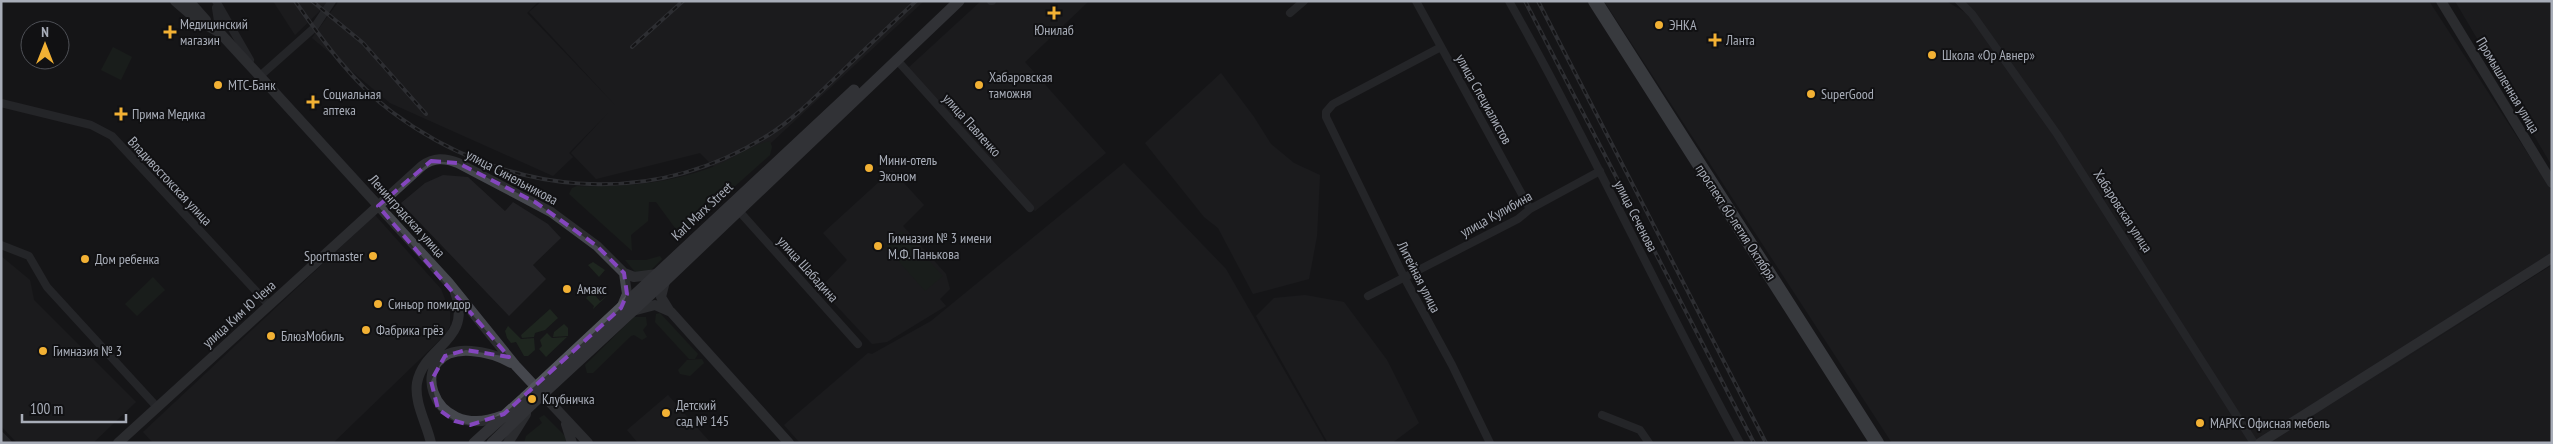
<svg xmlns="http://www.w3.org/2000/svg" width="2553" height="444" font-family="'PT Sans Narrow',sans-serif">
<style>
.built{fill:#222225}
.green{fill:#1e261f}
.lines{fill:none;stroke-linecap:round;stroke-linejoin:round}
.street{stroke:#37383d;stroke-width:8}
.secondary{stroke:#45474d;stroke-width:10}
.primary{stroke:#53555c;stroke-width:11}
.highway{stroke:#63666e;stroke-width:14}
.rail-casing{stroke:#4a4c52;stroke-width:4}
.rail{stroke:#111113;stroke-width:2;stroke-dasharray:5.5;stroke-linecap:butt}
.primary-bridge{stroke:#53555c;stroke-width:11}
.marked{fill:none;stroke:#8446be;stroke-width:4;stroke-dasharray:10 6;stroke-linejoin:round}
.poi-dot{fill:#f2b134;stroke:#111113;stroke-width:2}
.labels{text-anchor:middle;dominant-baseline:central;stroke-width:4;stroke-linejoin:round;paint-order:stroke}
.poi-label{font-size:14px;fill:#a8adb8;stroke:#111113;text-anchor:start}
.street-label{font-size:14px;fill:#a8adb8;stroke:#111113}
</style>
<rect width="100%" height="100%" fill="#161618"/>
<path class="built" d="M273,1H327L324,7L295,35Z
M339,1H539L527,13L616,106L529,12L542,1H924L729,182L700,153L596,179L571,153L608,113L569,153L573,157L553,176L390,103L312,38Z
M981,1H1089L1025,62L1106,153L1035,211L907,69Z
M1604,1H1946L1966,13L1959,1H2429L2552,191V264L2370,381L2552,265V443H1892Z
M2455,1H2552V166Z
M1221,73L1254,117L1271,144L1294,163L1320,175L1317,236L1309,279L1253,294L1218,228L1204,217L1145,143Z
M1124,163L1226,269L1326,443H800L784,425L868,353L872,354L931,321Z
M892,170L924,205L903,226L946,274L950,289L940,299L946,306L887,342L872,344L820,288L847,260L823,233Z
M443,175L468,177L505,211L513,202L548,224L561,238L533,265L546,279L509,316L401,203L425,183Z
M375,215L441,289L450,312V325L447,333L333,443H153L143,432Z
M1,256L30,280L34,300L136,402L93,443H17L1,426Z
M1305,295L1344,302L1387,360L1419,423L1392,443H1328L1256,316L1274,298Z
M668,395L710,442L709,443H638L627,430Z"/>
<path class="green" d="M113,47L132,57L121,80L101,70Z
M770,141L772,147L770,155L685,231L678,232L656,202H649L648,221L631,235L632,251L569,194L572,188L577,186C621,187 667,184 710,168C730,161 749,145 770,141Z
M902,231L943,276L925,291L885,246Z
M660,256L662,259L651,270L636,273L625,260H646Z
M593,262L605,270L599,277L588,265Z
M153,277L165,290L137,316L125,304Z
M592,292L600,301L609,294L593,309L594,306L586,298Z
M550,309L558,318L545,330L535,333L534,337L522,338L521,335Z
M660,313L698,354L695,359H689L655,322L656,314Z
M634,317H646L647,325L643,330L647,337L642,340L634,335L631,336L593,373H587L585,365Z
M564,324L568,328V336L553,337L554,332Z
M508,326L521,339L534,338L535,350L528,356H524L516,342L511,343L507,338L505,331Z
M547,333L552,338L567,337L546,357L539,349L542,346L540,340Z
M702,359L704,363L690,376L680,374L678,370L687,360Z
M544,415L568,439V443H524L526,436L542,423L539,418Z"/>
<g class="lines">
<path class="street" d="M216,1L250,60
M991,1H992
M1416,1L1530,209
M1509,1C1591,146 1660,297 1740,443
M1959,1L1972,14L2057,134L2254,443
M216,8L220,33
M1290,13L1304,1
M1441,47L1333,104L1326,112V117L1404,277L1452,365L1490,443
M896,59L1030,208
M260,76L314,28L332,1
M1,103L91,125L112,136L269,305
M739,211L858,344
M1,245L29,256L47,287L157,407
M1368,296L1518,219L1530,209L1600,171
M1602,415L1640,430L1649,443
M1,436L8,443"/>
<path class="secondary" d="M175,1L197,20L220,33L255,71L449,283L516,366L588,443
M189,1L206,20
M2441,1L2552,183
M665,281L661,297L669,310
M622,306L627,294L624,273
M636,310L655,305L671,312L789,443
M501,416C429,444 403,346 471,351C485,352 499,356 511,363
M566,424L572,443
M118,443L422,166C434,157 445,158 458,163L551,212L597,246L624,273L634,277L657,274
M431,443C427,424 414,403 417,383C424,345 473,342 455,292
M508,443L526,414
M2260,443L2552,258"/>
<path class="primary" d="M657,274L854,90
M665,281L959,1
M474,443L525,397
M492,443L532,404"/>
<path class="highway" d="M1595,1L1877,443"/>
<defs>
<path id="rail" d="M295,1C323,41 353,83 392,112C505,196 649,211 770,134C792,120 812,100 831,82C859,55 887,28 916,1
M312,1L363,43L426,114
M1525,1L1754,443
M1538,1L1766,443
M632,47L683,1"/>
</defs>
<use href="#rail" class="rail-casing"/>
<use href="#rail" class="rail"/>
<path class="primary-bridge" d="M525,397L657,274
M532,404L665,281"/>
</g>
<path d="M0 0H2553V444H0ZM431,161L458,163L535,202L597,246L624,273L627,294L621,308L504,414L470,425L455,421L438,409L431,381L445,356L466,350L509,357L378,206Z" fill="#161618" fill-opacity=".55" fill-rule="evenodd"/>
<path class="marked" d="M431,161L458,163L535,202L597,246L624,273L627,294L621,308L504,414L470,425L455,421L438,409L431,381L445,356L466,350L509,357L378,206Z"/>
<g class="poi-dot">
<path d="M1051.5 5.5h5v5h5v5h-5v5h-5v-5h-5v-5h5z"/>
<circle cx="1659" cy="25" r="5"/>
<path d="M167.5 24.5h5v5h5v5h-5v5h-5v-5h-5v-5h5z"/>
<path d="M1712.5 32.5h5v5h5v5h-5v5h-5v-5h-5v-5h5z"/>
<circle cx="1932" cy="55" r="5"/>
<circle cx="218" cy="85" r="5"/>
<circle cx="979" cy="85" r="5"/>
<circle cx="1811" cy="94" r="5"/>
<path d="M310.5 94.5h5v5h5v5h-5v5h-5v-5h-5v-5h5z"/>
<path d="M118.5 106.5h5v5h5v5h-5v5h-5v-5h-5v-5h5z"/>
<circle cx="869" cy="168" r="5"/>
<circle cx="878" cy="246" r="5"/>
<circle cx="373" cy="256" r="5"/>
<circle cx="85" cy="259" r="5"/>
<circle cx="567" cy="289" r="5"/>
<circle cx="378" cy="304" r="5"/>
<circle cx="366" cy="330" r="5"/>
<circle cx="271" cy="336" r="5"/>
<circle cx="43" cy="351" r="5"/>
<circle cx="532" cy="399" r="5"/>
<circle cx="666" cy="413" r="5"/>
<circle cx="2200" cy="423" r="5"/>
</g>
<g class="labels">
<g class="poi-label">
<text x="180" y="24">Медицинский<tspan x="180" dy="16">магазин</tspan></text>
<text x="1669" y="25">ЭНКА</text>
<text x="1054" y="30" text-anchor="middle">Юнилаб</text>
<text x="1726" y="40">Ланта</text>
<text x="1942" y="55">Школа «Ор Авнер»</text>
<text x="989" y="77">Хабаровская<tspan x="989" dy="16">таможня</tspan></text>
<text x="228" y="85">МТС-Банк</text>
<text x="323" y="94">Социальная<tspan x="323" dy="16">аптека</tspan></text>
<text x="1821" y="94">SuperGood</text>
<text x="132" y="114">Прима Медика</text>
<text x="879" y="160">Мини-отель<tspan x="879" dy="16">Эконом</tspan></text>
<text x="888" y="238">Гимназия № 3 имени<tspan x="888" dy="16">М.Ф. Панькова</tspan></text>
<text x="363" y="256" text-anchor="end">Sportmaster</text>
<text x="95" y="259">Дом ребенка</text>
<text x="577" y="289">Амакс</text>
<text x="388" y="304">Синьор помидор</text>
<text x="376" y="330">Фабрика грёз</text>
<text x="281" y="336">БлюзМобиль</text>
<text x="53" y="351">Гимназия № 3</text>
<text x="542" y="399">Клубничка</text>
<text x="676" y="405">Детский<tspan x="676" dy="16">сад № 145</tspan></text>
<text x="2210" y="423">МАРКС Офисная мебель</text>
</g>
<g class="street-label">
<text transform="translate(2508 85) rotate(59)">Промышленная улица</text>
<text transform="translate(1484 99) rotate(61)">улица Специалистов</text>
<text transform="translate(972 125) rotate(48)">улица Павленко</text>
<text transform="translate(512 177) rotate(28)">улица Синельникова</text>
<text transform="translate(170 181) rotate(47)">Владивостокская улица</text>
<text transform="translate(702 211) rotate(-43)">Karl Marx Street</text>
<text transform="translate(2123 211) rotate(57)">Хабаровская улица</text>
<text transform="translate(1496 214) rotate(-29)">улица Кулибина</text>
<text transform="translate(407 216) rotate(48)">Ленинградская улица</text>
<text transform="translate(1636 216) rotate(63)">улица Сеченова</text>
<text transform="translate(1736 222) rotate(57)">проспект 60-летия Октября</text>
<text transform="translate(808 269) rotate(48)">улица Шабадина</text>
<text transform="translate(1419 277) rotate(63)">Литейная улица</text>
<text transform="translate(239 314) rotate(-42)">улица Ким Ю Чена</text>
</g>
</g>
<rect width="2553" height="444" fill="none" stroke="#a8adb8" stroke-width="5"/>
<g transform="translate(45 45)"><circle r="24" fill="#111113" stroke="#4d4f55"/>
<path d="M0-4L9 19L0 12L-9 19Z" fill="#f2b134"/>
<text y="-8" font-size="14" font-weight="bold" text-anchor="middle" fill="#a8adb8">N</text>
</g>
<path d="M22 414v8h104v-8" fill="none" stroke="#a8adb8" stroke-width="2.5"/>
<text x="30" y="414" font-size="15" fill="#a8adb8" stroke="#111113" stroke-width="4" paint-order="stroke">100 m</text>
</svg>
